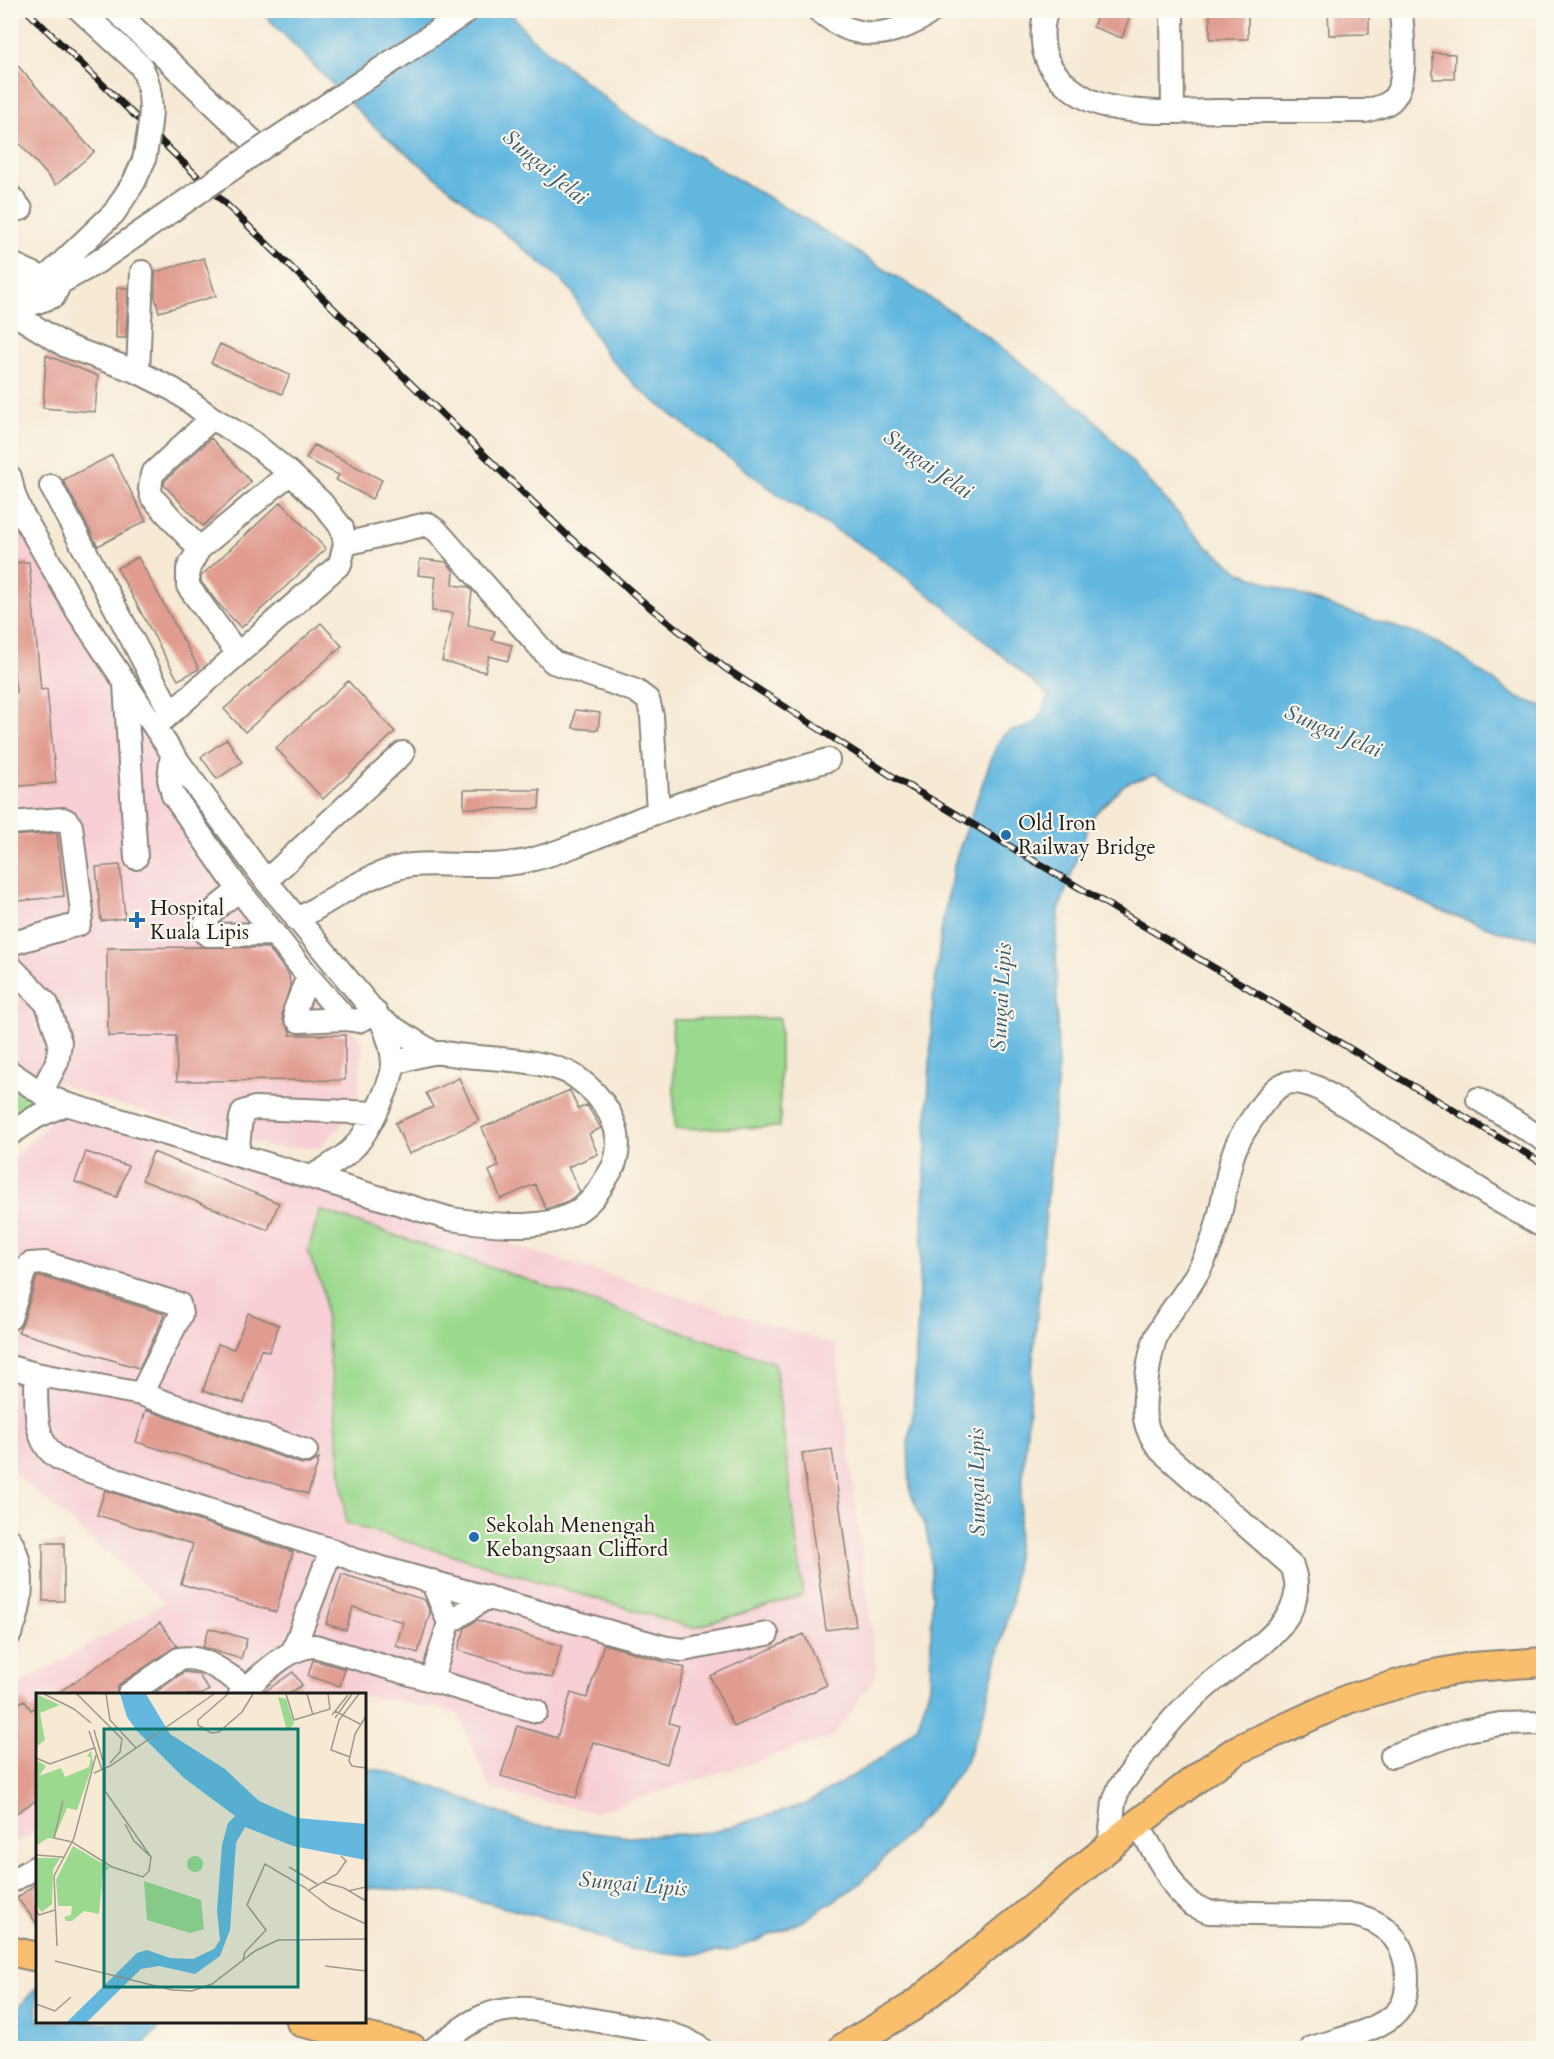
<svg xmlns="http://www.w3.org/2000/svg" width="1554" height="2059" font-family="Cardo,serif">
<style>
.built{fill:#f7cfd5}
.green{fill:#9bd98e;stroke:#5c7a55;stroke-width:1.5}
.water{fill:#64b8e0;stroke:#406a7e;stroke-width:1.5}
.building{fill:#e19c91}
.lines{fill:none;stroke-linecap:round;stroke-linejoin:round}
.minor-casing{stroke:#898378;stroke-width:26}
.major-casing{stroke:#898378;stroke-width:32}
.minor{stroke:#fff;stroke-width:22}
.major{stroke:#f9bf6d;stroke-width:28}
.rail-casing{stroke:#1c1c1c;stroke-width:7}
.rail{stroke:#fbf7ec;stroke-width:4.5;stroke-dasharray:14;stroke-linecap:butt}
.minor-bridge-casing{stroke:#898378;stroke-width:26;stroke-linecap:butt}
.minor-bridge{stroke:#fff;stroke-width:22}
.poi-dot{fill:#1f6fb2;stroke:#fbf7ec;stroke-width:2}
.labels{text-anchor:middle;dominant-baseline:central;stroke-width:4.5;stroke-linejoin:round;paint-order:stroke}
.poi-label{font-size:21px;fill:#1c1c1c;stroke:#fbf7ec;text-anchor:start}
.water-label{font-size:22px;font-style:italic;fill:#395a6a;stroke:#fbf7ec}
.inset-road{fill:none;stroke:#9f988b;stroke-width:1.5}
.view{fill:#0f766e;fill-opacity:0.15;stroke:#0f766e;stroke-width:3}
.inset-edge{fill:none;stroke:#1c1c1c;stroke-width:3}
</style>
<rect width="100%" height="100%" fill="#fbf7ec"/>
<filter id="ink" filterUnits="userSpaceOnUse"><feTurbulence type="fractalNoise" baseFrequency=".0167" numOctaves="2"/><feDisplacementMap in="SourceGraphic" scale="12" xChannelSelector="R" yChannelSelector="G"/><feConvolveMatrix kernelMatrix="1 2 1 2 8 2 1 2 1" color-interpolation-filters="sRGB"/></filter>
<filter id="wash" filterUnits="userSpaceOnUse"><feTurbulence type="fractalNoise" baseFrequency=".008" numOctaves="4" result="noise"/><feDisplacementMap in="SourceGraphic" scale="24" xChannelSelector="R" yChannelSelector="G"/><feGaussianBlur stdDeviation="1.35" result="paint"/><feColorMatrix in="noise" values="0 0 0 0 0 0 0 0 0 0 0 0 0 0 0 0 0 1.4 0 .05"/><feComposite in="paint" operator="in"/></filter>
<g filter="url(#wash)">
<rect width="100%" height="100%" fill="#f6ead5"/>
<path class="built" d="M10,511L158,750L163,798L363,1042L357,1110L319,1148L272,1147L96,1098L35,1073L11,1056Z
M65,1107L836,1345L877,1675L833,1737L595,1812L491,1790L457,1712L319,1688L305,1694H38L37,1831L11,1844V1688L165,1603L11,1470V1162Z"/>
<path class="green" d="M780,1018V1127L675,1129L672,1020Z
M11,1082L52,1106L11,1129Z
M320,1210L775,1363L803,1595L693,1628L346,1523L323,1290L308,1252Z"/>
<path class="water" d="M261,11H509L530,37L626,115L799,215L968,322L1091,416L1208,547L1240,572L1316,601L1426,637L1455,653L1518,698L1543,706V939L1508,934L1441,911L1369,877L1265,832L1155,774L1125,784L1094,815L1086,832L1059,910L1056,939L1058,1073L1012,1602L981,1723L966,1762L932,1808L862,1882L803,1921L754,1942L728,1951L688,1955L629,1949L556,1921L445,1892L372,1888L365,1890V1768L385,1771L439,1789L531,1825L629,1837L713,1832L806,1804L882,1758L918,1725L930,1686L932,1600L930,1550L926,1530L910,1491L908,1444L913,1415L933,999L942,925L955,861L994,751C997,745 1001,735 1008,732C1013,729 1021,730 1027,727C1039,721 1044,707 1049,696L944,606L871,551L786,500L691,430L638,388L607,355L585,319L572,291L558,277L373,126Z
M37,1987L38,2022H165L140,2048H11V2015Z"/>
<g id="blocks">
<path class="building" d="M1099,10H1132L1122,38L1093,27Z
M1210,10H1248V39H1210Z
M1328,10H1369V34L1329,35Z
M1433,53L1455,54L1454,79H1433Z
M10,57L94,152L56,185L10,133Z
M204,258L216,296L159,312L155,297V272Z
M117,287L128,288L126,338H116Z
M220,344L290,375L282,394L211,363Z
M46,355L98,376L95,412L43,408Z
M211,438L251,482L203,526L164,485L165,481Z
M314,445L382,480L372,499L336,480L339,475L306,459Z
M112,455L146,521L98,546L63,480Z
M281,502L326,549L241,628L217,602L201,582V576Z
M138,557L199,669L178,680L117,568Z
M420,559L446,562L454,571L453,585L469,587L472,591L468,625L495,631L492,640L512,645L508,661L489,656L485,672L442,661L453,613L432,611L436,577L418,575Z
M29,562L41,690L47,689L56,783L10,787V723H16L13,692H16L10,641V563Z
M321,623L342,646L245,732L224,709Z
M348,681L395,732L323,799L276,748Z
M575,710L600,713L598,730L573,728Z
M227,739L242,762L217,779L201,757Z
M464,790H540L539,809L464,808Z
M57,833L64,896L10,902V836Z
M120,865L125,918L101,921L96,867Z
M204,947L268,948L289,975L290,986L282,1012L283,1020L290,1031V1035H345V1080L177,1081L176,1036H108L107,948Z
M459,1078L479,1121L409,1154L395,1123L433,1107L426,1093Z
M570,1090L578,1109L587,1105L601,1128L589,1134L598,1154L568,1167L580,1192L568,1201L546,1209L535,1184L501,1199L489,1171L499,1166L482,1128Z
M86,1152L128,1166L117,1197L75,1182Z
M153,1152L279,1203L268,1230L142,1180Z
M37,1277H43L164,1314L160,1325L139,1368L18,1332L23,1322Z
M248,1313L279,1325L269,1352L261,1349L244,1403L203,1391L218,1344L234,1349Z
M146,1410L302,1464H309L319,1459L308,1494L136,1442Z
M832,1449L856,1626L826,1630L802,1453Z
M105,1490L293,1552L276,1612L181,1584L193,1544L97,1515Z
M43,1543H64V1601H43Z
M342,1574L425,1600L430,1613L418,1653L396,1646L403,1622L353,1607L346,1630L326,1624Z
M477,1620L562,1646L552,1678L458,1650L465,1628Z
M160,1623L177,1646L121,1683L117,1688L116,1695H55Z
M209,1628L247,1639L241,1659L203,1647Z
M804,1634L827,1685L734,1727L710,1676Z
M604,1644L685,1668L669,1723L679,1726L667,1764L593,1742L576,1798L501,1776L517,1726L557,1738L571,1693L587,1698Z
M313,1660L345,1669L340,1686L308,1676Z
M184,1672L198,1674L209,1690L201,1695H152Z
M293,1672L302,1685L287,1695H260Z
M24,1700L31,1710L38,1706V1799L10,1817V1709Z
M38,1882V1925L17,1898Z"/>
</g>
</g>
<g filter="url(#ink)">
<use href="#blocks" fill-opacity="0" stroke="#898378" stroke-width="1.5"/>
<g class="lines">
<defs>
<path id="minor" d="M80,10L141,66
M115,10L261,149
M818,10C829,18 841,28 855,31C881,39 913,26 934,10
M1047,10C1042,22 1042,38 1044,50C1050,79 1083,101 1110,107C1144,114 1180,112 1215,111C1265,111 1315,111 1365,111C1374,108 1384,107 1391,101C1410,84 1402,34 1401,10
M1172,10L1173,112
M10,196L21,209
M10,263L43,278
M48,276L114,213L134,182L144,160
M60,283L96,263L160,219
M10,289L48,276L60,283
M10,312L54,296L60,283
M11,312L66,346L138,372L174,390L212,418L252,442L290,473L322,503L342,528L345,544L340,564L156,726
M138,372L142,272
M10,477L14,495L22,514L78,612L172,753L266,881L381,1020C387,1033 393,1050 393,1065C392,1083 367,1135 353,1148C342,1160 325,1168 311,1177
M51,486L171,713
M345,544L427,524L437,531L553,662L636,691L648,700L652,716L658,811
M199,549L152,497L150,489L152,474L212,418
M238,654L188,586V569L199,549L290,473
M125,684L136,858
M172,753L169,779L173,795L239,890L308,976L346,1019L358,1021L376,1013
M10,823L63,819L67,821L71,826L82,912L79,924L10,944
M266,881L403,753
M239,890C224,903 206,911 204,932L208,935L274,934
M297,920C328,901 376,869 412,865C452,862 495,870 534,859C577,848 616,827 658,812C713,791 771,777 828,760
M10,966L47,1004L60,1042L57,1062L41,1093
M308,976L295,1010L296,1018L299,1021L346,1019
M381,1020L434,1053
M10,1072L41,1093L66,1104L451,1219C484,1224 536,1231 568,1216C585,1209 595,1197 604,1182C607,1176 613,1169 615,1162C626,1128 603,1096 576,1077C552,1060 494,1059 465,1056C455,1055 443,1052 433,1053C420,1055 406,1060 393,1063
M1478,1099L1544,1140
M10,1134L36,1117L66,1104
M237,1155L241,1118L243,1112L255,1108L375,1113
M10,1318L24,1272L30,1264L45,1263L179,1304L181,1314L141,1394L36,1374L10,1367
M36,1374C37,1400 32,1437 54,1455C59,1459 66,1462 71,1465L331,1550
M141,1394L306,1451
M10,1540C26,1567 23,1607 10,1634
M432,1581L449,1623L432,1679
M449,1623L487,1597
M293,1651L331,1550L354,1560L667,1648L683,1650L767,1634
M129,1694L179,1659C205,1654 226,1675 248,1688
M240,1694C260,1677 288,1646 315,1646L536,1711
M1392,1756L1467,1730L1500,1724L1544,1723
M1137,1824L1177,1890L1192,1905L1209,1912L1353,1915C1387,1921 1407,1944 1407,1979C1407,1993 1405,2006 1393,2016C1370,2033 1339,2039 1312,2048
M1109,1848L1114,1802L1119,1788C1145,1753 1172,1715 1206,1687C1231,1665 1268,1645 1286,1618C1298,1601 1299,1585 1292,1566L1160,1450C1142,1426 1143,1414 1146,1386C1148,1369 1150,1352 1156,1337C1162,1322 1172,1311 1181,1298C1192,1283 1203,1264 1210,1246C1222,1218 1224,1187 1232,1158C1237,1140 1248,1125 1258,1110C1277,1084 1286,1075 1318,1088L1492,1197L1544,1227
M10,1882L38,1866
M435,2048C470,2022 486,2007 531,2009L667,2033L687,2040L700,2048"/>
<path id="major" d="M10,1951L38,1957
M301,2022L412,2048
M843,2048L912,2007L1137,1824L1205,1772L1237,1750L1348,1699L1429,1675L1472,1667L1544,1662"/>
</defs>
<use href="#minor" class="minor-casing"/>
<use href="#major" class="major-casing"/>
<use href="#minor" class="minor"/>
<use href="#major" class="major"/>
<defs>
<path id="rail" d="M26,10L569,537L641,600L725,668L895,778L1544,1164"/>
</defs>
<use href="#rail" class="rail-casing"/>
<use href="#rail" class="rail"/>
<defs>
<path id="minor-bridge" d="M141,66C157,96 150,128 144,160
M160,219L261,149L469,10"/>
</defs>
<use href="#minor-bridge" class="minor-bridge-casing"/>
<use href="#minor-bridge" class="minor-bridge"/>
</g>
</g>
<g class="poi-dot">
<circle cx="1006" cy="835" r="6"/>
<path d="M134 911h6v6h6v6h-6v6h-6v-6h-6v-6h6z"/>
<circle cx="474" cy="1537" r="6"/>
</g>
<g class="labels">
<g class="poi-label">
<text x="1018" y="823">Old Iron<tspan x="1018" dy="24">Railway Bridge</tspan></text>
<text x="150" y="908">Hospital<tspan x="150" dy="24">Kuala Lipis</tspan></text>
<text x="486" y="1525">Sekolah Menengah<tspan x="486" dy="24">Kebangsaan Clifford</tspan></text>
</g>
<g class="water-label">
<text transform="translate(545 167) rotate(40)">Sungai Jelai</text>
<text transform="translate(928 464) rotate(35)">Sungai Jelai</text>
<text transform="translate(1333 731) rotate(23)">Sungai Jelai</text>
<text transform="translate(1001 997) rotate(-87)">Sungai Lipis</text>
<text transform="translate(977 1482) rotate(-91)">Sungai Lipis</text>
<text transform="translate(633 1884) rotate(5)">Sungai Lipis</text>
</g>
</g>
<g transform="translate(36 1693)">
<rect width="330" height="330" fill="#f6ead5"/>
<path d="M0,1L24,12L4,20L9,47L0,54ZM242,4L250,6L258,31L251,38ZM55,58L57,71L41,117L31,115L18,146L12,145L0,153V67L10,73L3,83L25,75L29,84L53,74L55,65L51,63ZM37,153L74,175L67,179L63,221L48,218L36,228H30L28,224L35,222L36,213H22L20,187ZM151 171a8 8 0 1 1 16 0a8 8 0 1 1-16 0ZM0,165H24L17,177L16,211L6,219L0,213ZM108,188L165,207L168,236L154,240L111,227Z" fill="#9bd98e"/>
<path d="M84,1H110L134,41L189,76L223,108L262,125L330,131V167L257,153L209,134L200,150L194,237L184,263L159,281L123,273L105,276L51,329H31L101,260L111,257L134,265L157,266L178,256L184,247L181,217L186,152L192,130L199,123L148,85L101,38L91,24Z" fill="#64b8e0"/>
<path class="inset-road" d="M8,1L38,16L55,30M41,1L86,46L84,59L74,70M70,1L74,27L100,55M192,1L162,27V32L175,40L183,39L206,19L217,1M250,1L258,27L294,16L292,1M271,1L277,22M299,18L324,31M296,22L312,2M330,23L319,41L313,68L316,73L330,75M299,25L316,1M53,38L66,77M314,64L295,57L303,27L323,1M0,65L14,71L58,55M58,80L74,73L178,1M27,108L18,145L36,149L76,174L107,184L113,178L115,164L69,98V75L58,37M89,131L98,148L114,163M0,162L27,164M253,174L281,191M287,189L308,195L330,208M273,197L301,181L310,168L305,163M312,198L330,194M0,216L3,222L19,217M21,253L18,183L38,145L60,62M207,267L209,259L230,237L211,212L229,171L268,194L295,215L330,231M19,268L136,297L156,298L176,291L219,258L242,247L330,246M289,273L330,278M0,311L19,318L35,304"/>
<path class="view" d="M68,36H262V294H68Z"/>
<rect width="330" height="330" class="inset-edge"/>
</g>
<rect width="1554" height="2059" fill="none" stroke="#fbf7ec" stroke-width="36"/>
</svg>
